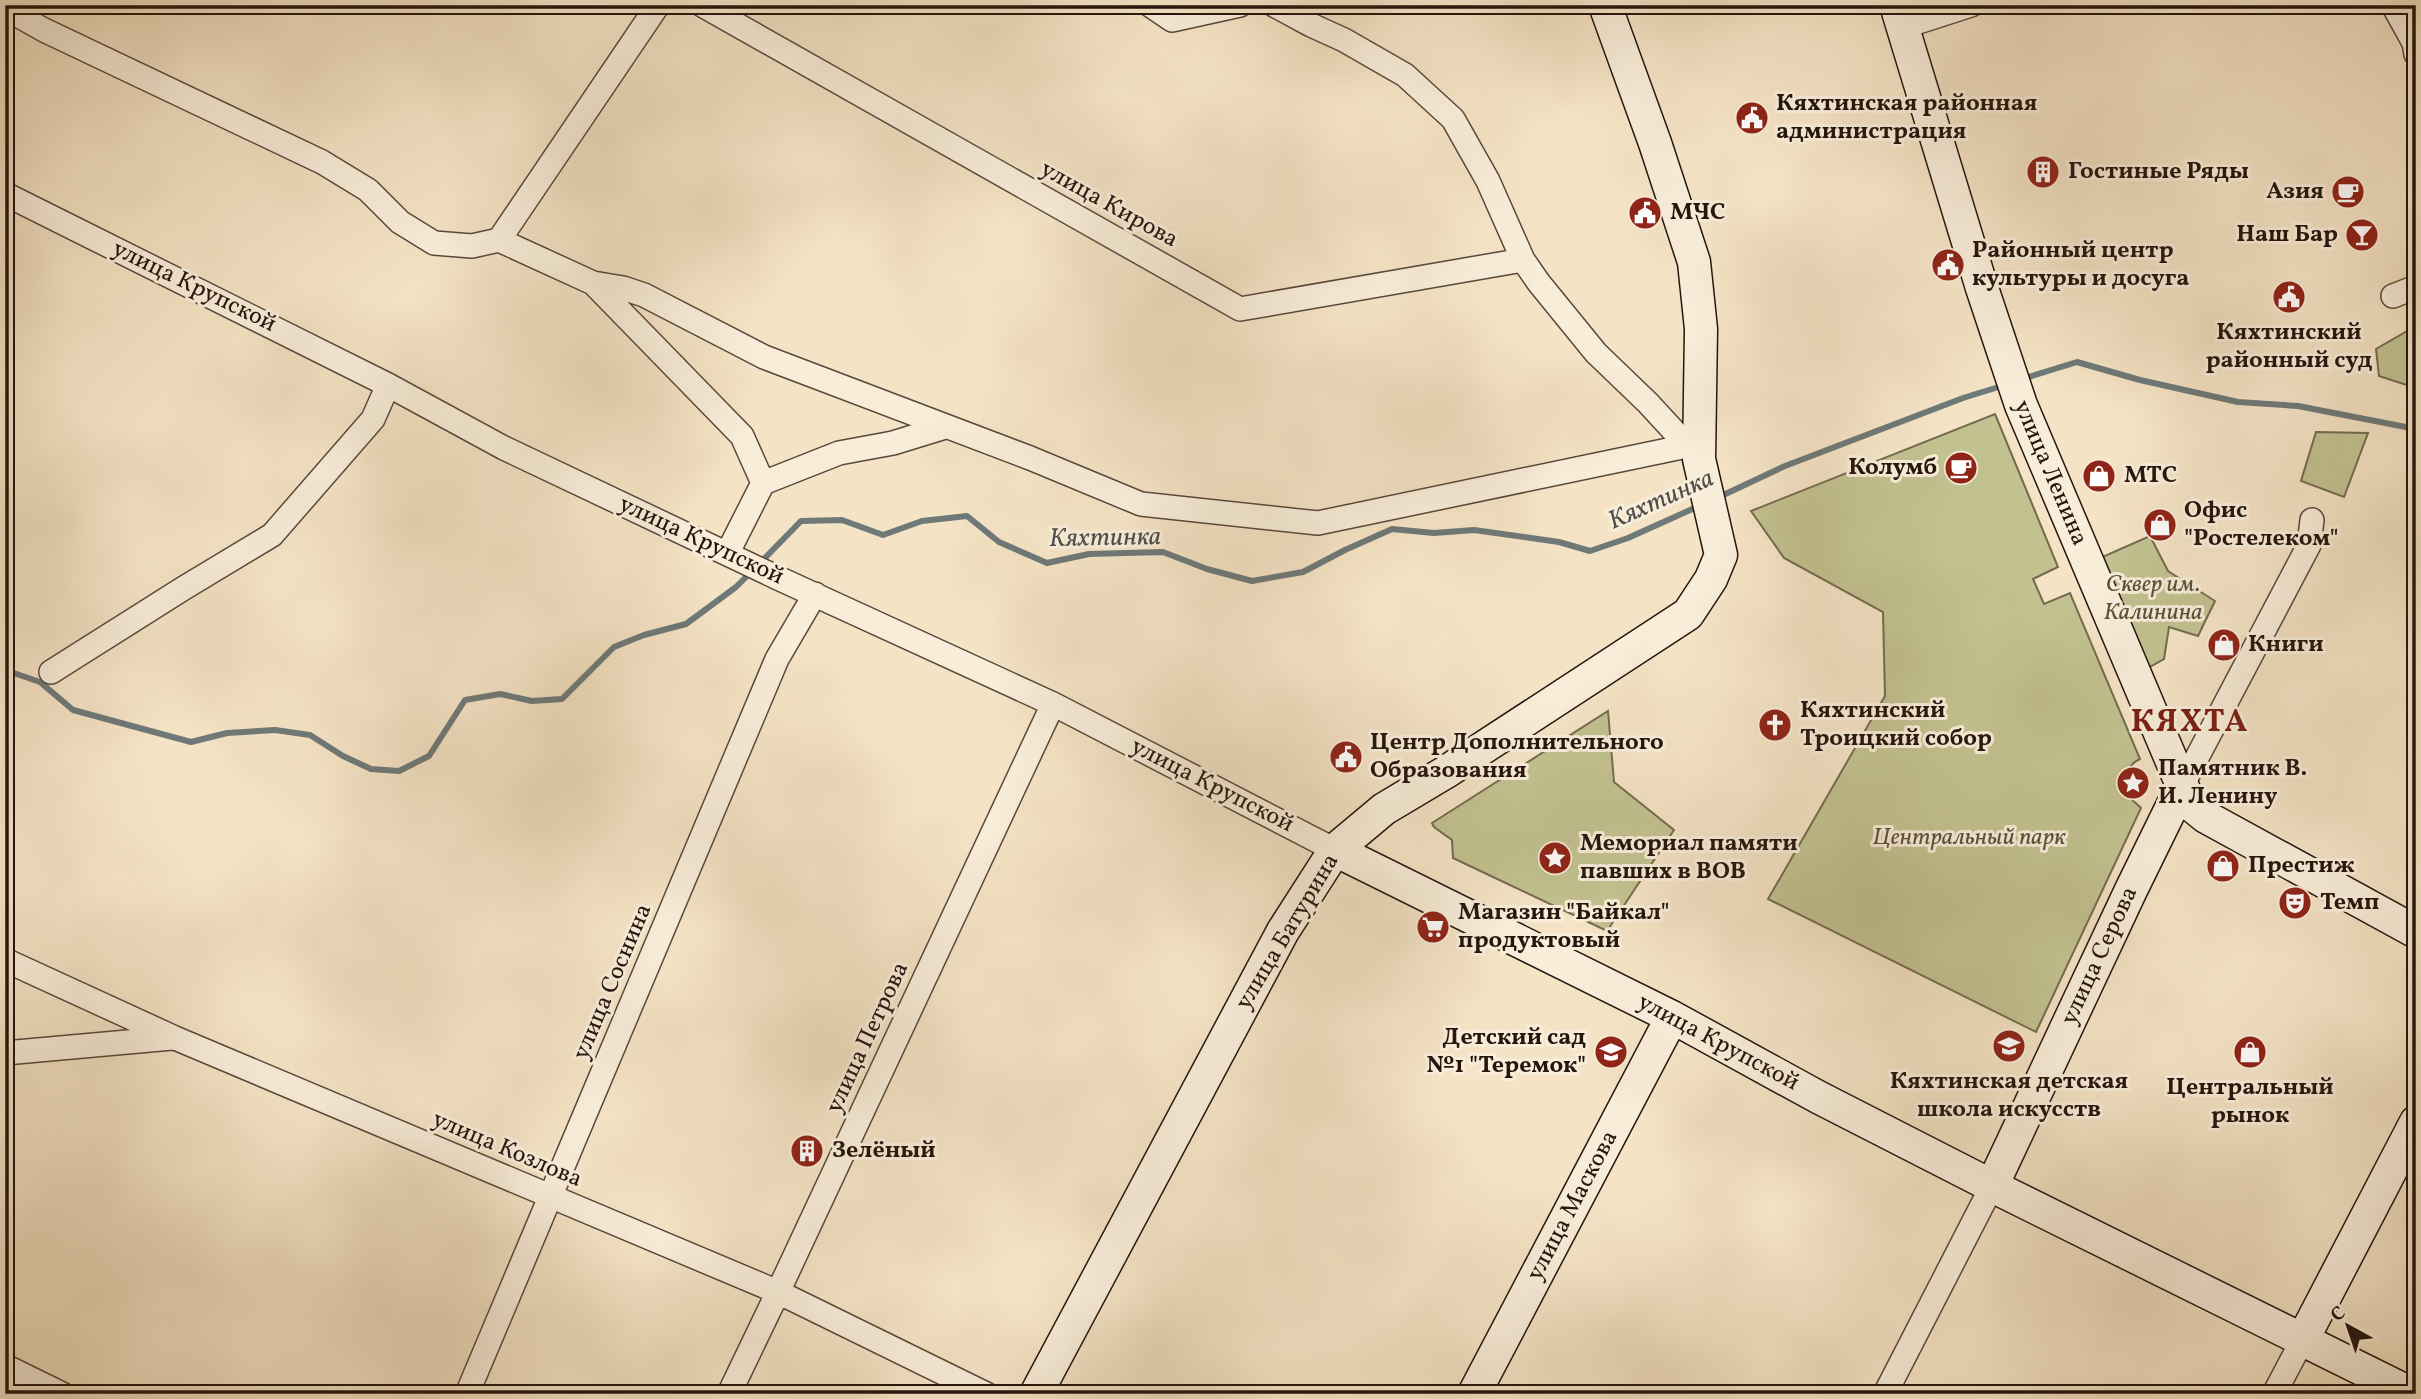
<svg xmlns="http://www.w3.org/2000/svg" width="2421" height="1399" font-family="Vollkorn,serif">
<style>
.green{fill:#c2c190;stroke:#746b4f;stroke-width:2}
.lines{fill:none;stroke-linecap:round;stroke-linejoin:round}
.stream{stroke:#6e7978;stroke-width:6}
.street-casing{stroke:#59483c;stroke-width:26}
.secondary-casing{stroke:#25150e;stroke-width:35}
.street{stroke:#f8edd9;stroke-width:23}
.secondary{stroke:#f8edd9;stroke-width:32}
.labels{text-anchor:middle;dominant-baseline:central;stroke-width:6;stroke-linejoin:round;paint-order:stroke}
.poi-label{font-size:24px;font-weight:bold;fill:#25150e;stroke:#f8edd9;text-anchor:start}
.street-label{font-size:24px;fill:#25150e;stroke:#f8edd9}
.park-label{font-size:24px;font-style:italic;fill:#5c513c;stroke:#f8edd9}
.water-label{font-size:26px;font-style:italic;fill:#504f4c;stroke:#f8edd9}
.district-label{font-size:32px;font-weight:bold;letter-spacing:2px;fill:#7a1f14;stroke:#f8edd9}
</style>
<rect width="100%" height="100%" fill="#f4e3c5"/>
<filter id="stains"><feTurbulence type="fractalNoise" baseFrequency=".00286" numOctaves="4"/><feColorMatrix values="0 0 0 0 .2 0 0 0 0 .09 0 0 0 0 .02 0 0 0 .5 -.17"/></filter>
<radialGradient id="worn" r=".72"><stop offset=".6" stop-color="#630" stop-opacity="0"/><stop offset="1" stop-color="#630" stop-opacity=".3"/></radialGradient>
<path class="green" d="M2416,326V388L2379,376L2376,349Z
M1995,414L2058,567L2033,579L2044,604L2070,593L2140,759C2129,764 2119,780 2125,792C2129,798 2136,803 2141,808L2036,1032L1768,899L1885,696L1883,612L1784,558L1751,511Z
M2316,432L2368,433L2344,497L2301,481Z
M2150,536L2168,571L2215,601L2198,636L2169,627L2164,659L2146,669L2100,558Z
M1608,711L1614,782L1674,830L1607,931L1453,858L1452,840L1434,827L1432,823Z"/>
<g class="lines">
<path class="stream" d="M2022,379L2077,362L2140,380L2238,402L2298,406L2416,429
M1719,497L1785,466L1963,398L2005,385
M759,564L801,521L842,520L883,535L922,521L967,516L999,542L1047,563L1089,554L1163,552L1207,569L1252,581L1303,572L1345,550L1392,529L1434,533L1474,530L1559,542L1590,551L1628,538L1699,506
M5,670L40,682L73,710L191,742L227,733L275,730L310,735L343,756L371,769L399,771L429,756L465,700L500,694L532,701L562,699L614,647L644,635L686,624L736,587L751,572"/>
<defs>
<path id="street" d="M702,5L1240,309L1523,260
M1150,5L1172,20L1240,5
M1274,5L1311,25L1344,40L1405,75L1453,119L1488,181L1523,260L1539,283L1596,353L1648,403L1695,454
M2393,5L2414,43L2416,54
M5,8L44,30L322,162L368,190L400,222L434,243L472,246L499,240L593,283L623,288L644,295L764,357L1030,458L1141,504L1318,523L1687,446
M1903,27L1971,5
M5,194L388,385L504,448L778,578L1053,704L1335,850
M499,240L658,5
M593,283L742,436L763,483
M2393,296L2416,287
M728,552L763,483L839,453L893,443L945,427
M51,672L184,588L272,535L373,419L388,385
M2182,786L2309,545L2312,520
M5,960L175,1038L778,1292L986,1394
M5,1053L172,1038
M5,1366L62,1394
M467,1394L777,659L815,594
M729,1394L778,1292L1053,704
M1885,1394L1992,1186
M2274,1394L2303,1339"/>
<path id="secondary" d="M1896,5L1982,288L2021,405L2190,804L2206,817L2416,932
M1335,850L1672,1017L1818,1097L1992,1186L2412,1394
M1992,1186L2131,890L2182,786
M2303,1339L2416,1122
M1036,1394L1283,931L1335,850L1384,809L1446,772L1688,614L1711,579L1721,555L1699,459L1701,329L1694,262L1655,143L1605,5
M1474,1394L1672,1017"/>
</defs>
<use href="#street" class="street-casing"/>
<use href="#secondary" class="secondary-casing"/>
<use href="#street" class="street"/>
<use href="#secondary" class="secondary"/>
</g>
<defs>
<symbol id="civic-disc" viewBox="-11 -11 22 22"><circle r="9.5" fill="#8f2418" stroke="#f8edd9"/><path d="M-.6-6.5H3V-4.5H.6V-3L4-1V1h2V6H-6V1h2V-1L-.6-3ZM-1.2 2.5V6h2.4V2.5Z" fill="#fff"/></symbol>
<symbol id="building-disc" viewBox="-11 -11 22 22"><circle r="9.5" fill="#8f2418" stroke="#f8edd9"/><path d="M-4-6H4V6H1V3H-1V6H-4ZM-2.5-4.3h1.7v1.8h-1.7ZM.8-4.3h1.7v1.8H.8ZM-2.5-1h1.7V.8h-1.7ZM.8-1h1.7V.8H.8Z" fill="#fff"/></symbol>
<symbol id="cafe-disc" viewBox="-11 -11 22 22"><circle r="9.5" fill="#8f2418" stroke="#f8edd9"/><path d="M-5.5-4.5H6V0H3Q3 3.5 0 3.5H-2.5Q-5.5 3.5-5.5 0ZM3-3.2v2h1.7v-2ZM-6 4.5H4V6H-6Z" fill="#fff"/></symbol>
<symbol id="bar-disc" viewBox="-11 -11 22 22"><circle r="9.5" fill="#8f2418" stroke="#f8edd9"/><path d="M-6-5H6L.8 .8V4.5H3.5V6h-7V4.5H-.8V.8Z" fill="#fff"/></symbol>
<symbol id="shop-disc" viewBox="-11 -11 22 22"><circle r="9.5" fill="#8f2418" stroke="#f8edd9"/><path d="M-5-2.5h2.3a2.7 3.5 0 0 1 5.4 0H5L5.5 6h-11ZM-1.5-2.5h3a1.5 2.3 0 0 0-3 0Z" fill="#fff"/></symbol>
<symbol id="church-disc" viewBox="-11 -11 22 22"><circle r="9.5" fill="#8f2418" stroke="#f8edd9"/><path d="M-1.2-6h2.4v3.5h3.3v2.4h-3.3V6h-2.4V-.1h-3.3v-2.4h3.3Z" fill="#fff"/></symbol>
<symbol id="sight-disc" viewBox="-11 -11 22 22"><circle r="9.5" fill="#8f2418" stroke="#f8edd9"/><path d="M0-6L1.8-2.2L6-1.7L2.9 1.2L3.7 5.4L0 3.3L-3.7 5.4L-2.9 1.2L-6-1.7L-1.8-2.2Z" fill="#fff"/></symbol>
<symbol id="theatre-disc" viewBox="-11 -11 22 22"><circle r="9.5" fill="#8f2418" stroke="#f8edd9"/><path d="M-5-5.5Q0-4 5-5.5V0Q5 5 0 6Q-5 5-5 0ZM-3.3-2.5H-1v1.5H-3.3ZM1-2.5H3.3v1.5H1ZM-2.8 1Q0 5.5 2.8 1Z" fill="#fff"/></symbol>
<symbol id="supermarket-disc" viewBox="-11 -11 22 22"><circle r="9.5" fill="#8f2418" stroke="#f8edd9"/><path d="M-6-5.5h2.5l.6 2H6L4.5 2H-2.5L-4.4-4H-6ZM-1.5 3.2a1.3 1.3 0 1 0 .1 0ZM3 3.2a1.3 1.3 0 1 0 .1 0Z" fill="#fff"/></symbol>
<symbol id="school-disc" viewBox="-11 -11 22 22"><circle r="9.5" fill="#8f2418" stroke="#f8edd9"/><path d="M0-5L7-2L0 1L-7-2ZM-4 1L0 2.5L4 1V4Q0 6-4 4Z" fill="#fff"/></symbol>
</defs>
<g fill-rule="evenodd">
<use href="#civic-disc" x="1733" y="99" width="38" height="38"/>
<use href="#building-disc" x="2024" y="153" width="38" height="38"/>
<use href="#cafe-disc" x="2329" y="173" width="38" height="38"/>
<use href="#civic-disc" x="1626" y="194" width="38" height="38"/>
<use href="#bar-disc" x="2343" y="216" width="38" height="38"/>
<use href="#civic-disc" x="1929" y="246" width="38" height="38"/>
<use href="#civic-disc" x="2270" y="278" width="38" height="38"/>
<use href="#cafe-disc" x="1942" y="449" width="38" height="38"/>
<use href="#shop-disc" x="2080" y="457" width="38" height="38"/>
<use href="#shop-disc" x="2141" y="506" width="38" height="38"/>
<use href="#shop-disc" x="2205" y="626" width="38" height="38"/>
<use href="#church-disc" x="1756" y="706" width="38" height="38"/>
<use href="#civic-disc" x="1327" y="738" width="38" height="38"/>
<use href="#sight-disc" x="2114" y="764" width="38" height="38"/>
<use href="#sight-disc" x="1536" y="839" width="38" height="38"/>
<use href="#shop-disc" x="2204" y="847" width="38" height="38"/>
<use href="#theatre-disc" x="2276" y="884" width="38" height="38"/>
<use href="#supermarket-disc" x="1414" y="908" width="38" height="38"/>
<use href="#school-disc" x="1990" y="1027" width="38" height="38"/>
<use href="#school-disc" x="1592" y="1033" width="38" height="38"/>
<use href="#shop-disc" x="2231" y="1033" width="38" height="38"/>
<use href="#building-disc" x="788" y="1132" width="38" height="38"/>
</g>
<g class="labels">
<g class="poi-label">
<text x="1776" y="104">Кяхтинская районная<tspan x="1776" dy="28">администрация</tspan></text>
<text x="2068" y="172">Гостиные Ряды</text>
<text x="2324" y="192" text-anchor="end">Азия</text>
<text x="1670" y="213">МЧС</text>
<text x="2338" y="235" text-anchor="end">Наш Бар</text>
<text x="1972" y="251">Районный центр<tspan x="1972" dy="28">культуры и досуга</tspan></text>
<text x="2289" y="333" text-anchor="middle">Кяхтинский<tspan x="2289" dy="28">районный суд</tspan></text>
<text x="1937" y="468" text-anchor="end">Колумб</text>
<text x="2124" y="476">МТС</text>
<text x="2184" y="511">Офис<tspan x="2184" dy="28">"Ростелеком"</tspan></text>
<text x="2248" y="645">Книги</text>
<text x="1800" y="711">Кяхтинский<tspan x="1800" dy="28">Троицкий собор</tspan></text>
<text x="1370" y="743">Центр Дополнительного<tspan x="1370" dy="28">Образования</tspan></text>
<text x="2158" y="769">Памятник В.<tspan x="2158" dy="28">И. Ленину</tspan></text>
<text x="1580" y="844">Мемориал памяти<tspan x="1580" dy="28">павших в ВОВ</tspan></text>
<text x="2248" y="866">Престиж</text>
<text x="2320" y="903">Темп</text>
<text x="1458" y="913">Магазин "Байкал"<tspan x="1458" dy="28">продуктовый</tspan></text>
<text x="1586" y="1038" text-anchor="end">Детский сад<tspan x="1586" dy="28">№1 "Теремок"</tspan></text>
<text x="2009" y="1082" text-anchor="middle">Кяхтинская детская<tspan x="2009" dy="28">школа искусств</tspan></text>
<text x="2250" y="1088" text-anchor="middle">Центральный<tspan x="2250" dy="28">рынок</tspan></text>
<text x="832" y="1151">Зелёный</text>
</g>
<g class="street-label">
<text transform="translate(1109 205) rotate(29)">улица Кирова</text>
<text transform="translate(194 287) rotate(26)">улица Крупской</text>
<text transform="translate(2050 473) rotate(67)">улица Ленина</text>
<text transform="translate(701 541) rotate(25)">улица Крупской</text>
<text transform="translate(1212 786) rotate(27)">улица Крупской</text>
<text transform="translate(1288 932) rotate(-59)">улица Батурина</text>
<text transform="translate(2100 956) rotate(-65)">улица Серова</text>
<text transform="translate(613 982) rotate(-67)">улица Соснина</text>
<text transform="translate(868 1038) rotate(-65)">улица Петрова</text>
<text transform="translate(1718 1043) rotate(28)">улица Крупской</text>
<text transform="translate(507 1150) rotate(23)">улица Козлова</text>
<text transform="translate(1573 1206) rotate(-62)">улица Маскова</text>
</g>
<g class="park-label">
<text x="2153" y="585">Сквер им.<tspan x="2153" dy="28">Калинина</tspan></text>
<text x="1969" y="838">Центральный парк</text>
</g>
<g class="water-label">
<text transform="translate(1661 500) rotate(-24)">Кяхтинка</text>
<text transform="translate(1105 538) rotate(-1)">Кяхтинка</text>
</g>
<g class="district-label">
<text x="2190" y="723">КЯХТА</text>
</g>
</g>
<rect width="2421" height="1399" fill="none" stroke="#f4e3c5" stroke-width="28"/>
<rect x="7" y="7" width="2407" height="1385" fill="none" stroke="#25150e" stroke-width="3.5"/>
<rect x="14" y="14" width="2393" height="1371" fill="none" stroke="#25150e" stroke-width="2"/>
<g transform="translate(2348 1326) rotate(320)" stroke="#f8edd9" stroke-width="5" paint-order="stroke">
<path d="M0-5L12 26L0 18L-12 26Z" fill="#25150e"/>
<text y="-10" font-size="19" font-weight="bold" text-anchor="middle" fill="#25150e">С</text>
</g>
<rect width="100%" height="100%" filter="url(#stains)"/>
<rect width="100%" height="100%" fill="url(#worn)"/>
</svg>
